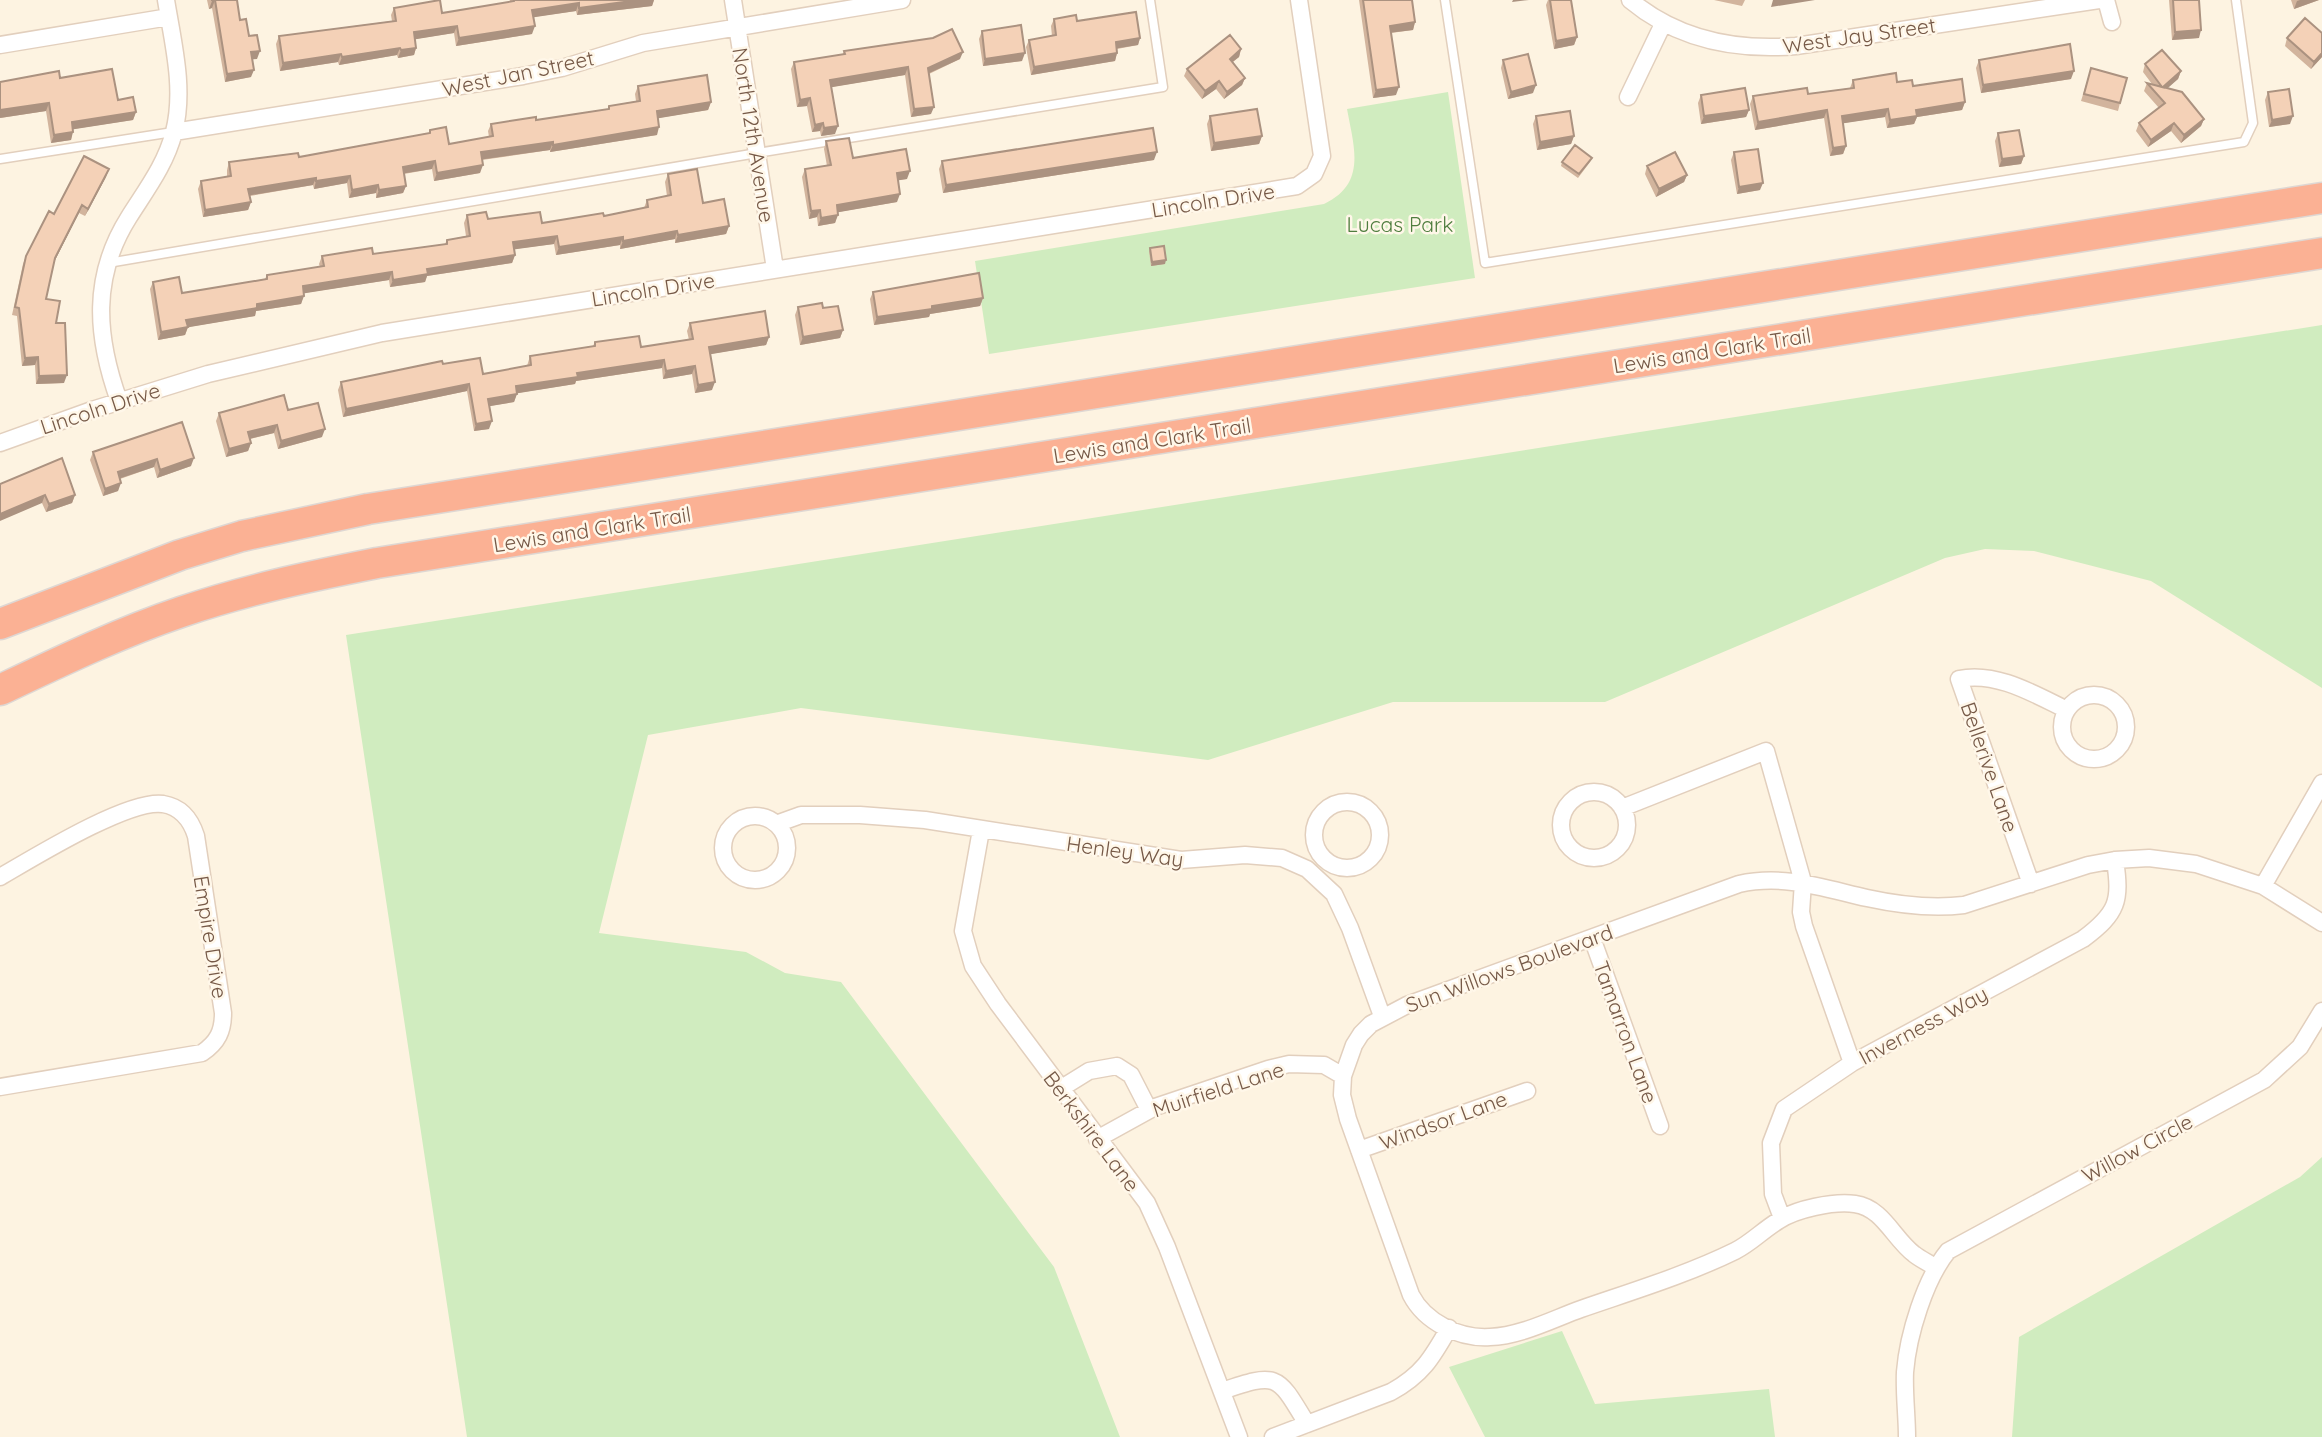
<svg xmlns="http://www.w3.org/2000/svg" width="2322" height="1437" font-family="Quicksand,sans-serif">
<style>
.green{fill:#d0ecbf}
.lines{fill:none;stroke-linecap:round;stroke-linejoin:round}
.lane-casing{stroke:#e2cfbd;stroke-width:11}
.street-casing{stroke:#e2cfbd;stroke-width:19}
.highway-casing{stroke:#ded7d3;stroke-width:33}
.lane{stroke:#fff;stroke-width:8}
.street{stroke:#fff;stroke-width:16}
.highway{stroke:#fbb194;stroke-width:30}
.wall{fill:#d2b49d}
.shaded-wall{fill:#ab9280}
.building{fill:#f4d1b7;stroke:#ab9280;stroke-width:2}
.labels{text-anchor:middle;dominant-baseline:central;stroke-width:5;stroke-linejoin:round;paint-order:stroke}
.street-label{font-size:21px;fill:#765947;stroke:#fff7e9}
.park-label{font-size:21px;fill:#4f7d3e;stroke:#fff7e9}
</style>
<rect width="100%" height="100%" fill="#fdf3e1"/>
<path class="green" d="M1448,92L1475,278L989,354L975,261L1324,204C1367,184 1354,147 1347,109Z
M2322,325V688L2151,581L2034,551L1985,549L1945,558L1605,702H1393L1208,760L801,708L648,735L599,933L746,952L785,973L841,982L1054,1267L1120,1437H467L346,635Z
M2322,1157V1437H2012L2019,1337L2300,1177Z
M1562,1331L1595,1404L1769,1389L1775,1437H1485L1449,1367Z"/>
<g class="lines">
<defs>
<path id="lane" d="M1445,0L1485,263L2244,142L2253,123L2236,0
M0,159L173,132
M108,263L757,153L1163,87L1150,0"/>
<path id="street" d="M733,0L775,269
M1630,0C1678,40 1735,51 1796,46L2099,0
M2106,0L2112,22
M0,45L169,17
M1628,97L1663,24
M174,132L523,76L562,68L643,43L902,0
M119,401C96,337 91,277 129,217C146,190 166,164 174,132C185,89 173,43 166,0
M0,443L92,410L208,374L382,333L1297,186L1314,174L1322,156L1299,0
M2062 727a32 32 0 1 1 64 0a32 32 0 1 1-64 0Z
M1561 825a33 33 0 1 1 66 0a33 33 0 1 1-66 0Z
M1314 835a33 33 0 1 1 66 0a33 33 0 1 1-66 0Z
M1622,808L1766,751L1803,882L1801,912L1804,926L1852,1063
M723 848a32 32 0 1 1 64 0a32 32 0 1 1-64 0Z
M776,824L801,815H860L925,820L1181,860L1245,855L1282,858L1307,869L1334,894L1350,928L1382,1016
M981,830L963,931L973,966L998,1004L1147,1203L1167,1247L1239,1437
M0,877C33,858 128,799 163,804C181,807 191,820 196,836L223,1013C223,1031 218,1042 202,1053L0,1087
M2031,884L1959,679C1996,671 2034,694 2067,710
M2263,886L2322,783
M1592,938L1660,1126
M1060,1089L1089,1071L1117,1066L1131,1075L1149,1110
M1097,1139L1155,1107L1268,1069L1289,1064L1324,1065L1343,1076
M1359,1150L1527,1091
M1782,1218L1773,1194L1771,1143L1784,1109L1852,1063L2083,939C2118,913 2121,901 2115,860
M1936,1268C1929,1263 1920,1259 1914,1254C1893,1238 1883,1208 1855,1204C1834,1201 1795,1209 1778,1221C1763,1230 1751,1243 1735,1251C1686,1275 1633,1291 1581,1309C1553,1319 1521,1336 1490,1337C1459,1339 1425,1322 1411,1295L1348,1119L1342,1095L1343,1076L1354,1045L1361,1034L1371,1024L1407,1005L1739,884C1784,874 1823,888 1867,898C1899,905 1931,909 1964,905L2088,865L2115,860L2149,858L2196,864L2263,886L2322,923
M1222,1391C1278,1372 1277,1374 1307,1424
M1273,1437L1391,1392C1422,1375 1432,1358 1449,1328
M1907,1437C1907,1416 1904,1394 1905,1372C1908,1335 1925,1279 1948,1251L2264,1080L2300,1047L2322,1011"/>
<path id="highway" d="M0,624L180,555L242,536L368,509L2322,198
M0,690C59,662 119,633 181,612C245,590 311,576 377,563L2322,253"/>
</defs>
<use href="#lane" class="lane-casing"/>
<use href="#street" class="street-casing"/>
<use href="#highway" class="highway-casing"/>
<use href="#lane" class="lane"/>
<use href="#street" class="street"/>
<use href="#highway" class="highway"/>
</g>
<path class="wall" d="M207,0H237L240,20L249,36L257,59H252L251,77L225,82L212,8L209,9Z
M510,0H654L652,6L577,15L576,11L533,17L532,34L456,46L454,33L415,39L416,48L414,55L398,58L397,55L339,65L338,62L280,71L276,44L279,36L392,21L391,15L394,8L442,13L510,2Z
M1359,0H1412L1415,22L1413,30L1391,33L1396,95L1373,98Z
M1548,0H1571L1577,37L1574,45L1554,49L1546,5Z
M1714,0H1745L1742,6Z
M2169,0H2199V38L2172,40Z
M2291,0H2319L2294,9Z
M1054,19L1077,21L1140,38L1138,45L1117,49V53L1115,61L1031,75L1026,47L1029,40L1052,36L1051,26Z
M982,31L1022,61L983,66L979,39Z
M2287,38L2322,57L2311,69L2285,46Z
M1241,49L1239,57L1233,62L1245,78L1242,85L1224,99L1216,89L1202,99L1184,76L1187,69Z
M844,51L960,59L929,74L931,114L911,117L905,75L831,87L835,134L821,136L820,131L812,132L807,106L797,107L791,69L794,62L843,54Z
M1503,60L1533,93L1508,99L1501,68Z
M1979,60L2071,79L1981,93L1976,68Z
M2145,64L2181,71L2178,79L2167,88L2204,119L2201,126L2181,143L2171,131L2148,147L2136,131L2139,123L2159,108L2144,91L2147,83L2152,84L2143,72Z
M2091,68L2120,103L2118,111L2081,101Z
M60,78L118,100L136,112L133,120L73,129L71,140L51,143L46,111L0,118Z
M1853,80L1897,82L1965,102L1962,110L1917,117L1914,124L1887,128L1885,117L1843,123L1846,146L1843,154L1830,156L1824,118L1755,130L1750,104L1753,96L1808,94L1850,88Z
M638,86L711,102L708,110L658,118L657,135L550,152V150L482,160L480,173L434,181L432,169L404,174L406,186L403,193L376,198V193L349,198L347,183L314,189L313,185L250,196L251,202L248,210L203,217L198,189L201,181L227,177V170L229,162L299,157L429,133L430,130L449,144L489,137L488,131L491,124L536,120L608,109L609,106L636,101L635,94Z
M2268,92L2290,124L2269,127L2265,100Z
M1701,95L1749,110L1746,117L1701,124L1698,103Z
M1210,116L1262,136L1259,144L1211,151L1207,124Z
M1536,116L1574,136L1571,144L1537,150L1533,124Z
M1998,133L2024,156L2021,164L1999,167L1995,141Z
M826,141L853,158L907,179L898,180L897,202L838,212L835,223L818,226L817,217L809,219L802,177L805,169L827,166L824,149Z
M1734,152L1760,190L1737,194L1731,160Z
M1592,158L1590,162L1578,178L1561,166L1562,162Z
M1154,160L943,193L939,169L942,161Z
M1647,166L1687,175L1684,182L1656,197L1645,174Z
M668,174L703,203L729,226L726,234L675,243V239L620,249V245L556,255L554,244L514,249L515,255L512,263L427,276L425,282L390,287L389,280L304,293L301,304L256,311L255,316L188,327L185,335L158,340L150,289L153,282L182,293L265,279L267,275L320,267L319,264L322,256L373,254L445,244L447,240L466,236L464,223L467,215L488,219L542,223L604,216L644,208L647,200L667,196L665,182Z
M106,177L85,216L79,213L54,262L46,299L56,323L64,383L36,384L35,365L22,366L17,316L12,315L23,264L26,256Z
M1150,248L1165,264L1151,266L1149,251Z
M873,292L983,298L980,306L930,314L929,317L874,325L870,299Z
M798,307L823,308L843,330L840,338L800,345L795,315Z
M690,323L769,337L766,345L710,354L712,390L695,393L692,374L663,379L662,368L576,381L575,384L517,393L514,402L489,406V429L474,431L467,391L343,417L338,390L341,382L443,364L483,374L527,366L530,356L593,346L595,342L641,347L689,340L687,331Z
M288,410L322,437L278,449L274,433L250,439L251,443L248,451L226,457L216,421L219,413Z
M182,422L191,466L157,478L154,467L120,479L118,491L103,496L90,460L93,452Z
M0,484L75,495L72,503L46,512L42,503Z"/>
<path class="shaded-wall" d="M215,0L212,8L209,9L212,1Z
M639,0H654L652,6L577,15L579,8Z
M1513,0H1529L1512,2Z
M1773,0H1815L1771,7Z
M2300,0H2319L2294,9L2297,1Z
M579,3L576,11L529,18L532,10Z
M1415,22L1413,30L1388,33L1390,26Z
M457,26L454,33L411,40L414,32Z
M535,26L532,34L456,46L459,38Z
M2201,30L2199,38L2172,40L2175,32Z
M1577,37L1574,45L1554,49L1556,41Z
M1140,38L1138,45L1113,49L1116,42Z
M400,48L397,55L339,65L342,57Z
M416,48L414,55L398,58L401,50Z
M1241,49L1239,57L1227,66L1230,59Z
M260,51L257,59L248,60L251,52Z
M963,52L960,59L925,75L928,68Z
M1025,53L1022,61L983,66L985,59Z
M1117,53L1115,61L1031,75L1034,67Z
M2322,53V57L2311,69L2314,62Z
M341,54L338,62L280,71L283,63Z
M908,67L905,75L827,88L830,80Z
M254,70L251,77L225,82L227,74Z
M2074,71L2071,79L1981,93L1983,85Z
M2181,71L2178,79L2160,95L2163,87Z
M1245,78L1242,85L1224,99L1227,92Z
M1219,81L1216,89L1202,99L1205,91Z
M1536,85L1533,93L1508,99L1511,92Z
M1399,87L1396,95L1373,98L1376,90Z
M810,98L807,106L797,107L800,100Z
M711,102L708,110L654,119L657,111Z
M1965,102L1962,110L1917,117L1914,124L1887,128L1890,120L1916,110Z
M49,103L46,111L0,118V110Z
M934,107L931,114L911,117L914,109Z
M1888,109L1885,117L1839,124L1842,116Z
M1749,110L1746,117L1701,124L1704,116Z
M1827,110L1824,118L1755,130L1758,122Z
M136,112L133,120L69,130L72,122Z
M2293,116L2290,124L2269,127L2272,120Z
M2204,119L2201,126L2181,143L2184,135Z
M823,123L820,131L812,132L815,125Z
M2174,123L2171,131L2148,147L2151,140Z
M838,126L835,134L821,136L824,128Z
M659,127L657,135L550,152L553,145Z
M73,132L71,140L51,143L54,135Z
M1262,136L1259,144L1211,151L1214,143Z
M1574,136L1571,144L1537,150L1540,142Z
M553,142L550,150L478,160L481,152Z
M1846,146L1843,154L1830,156L1833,148Z
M1157,152L1154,160L943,193L946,185Z
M2024,156L2021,164L1999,167L2002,159Z
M435,161L432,169L400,174L403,167Z
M483,165L480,173L434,181L437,173Z
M109,169L106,177L85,216L88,209Z
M910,171L907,179L894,181L897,173Z
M1687,175L1684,182L1656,197L1659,189Z
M350,176L347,183L314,189L316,181Z
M316,178L313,185L246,196L248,189Z
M1763,183L1760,190L1737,194L1739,187Z
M378,185L376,193L349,198L352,190Z
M406,186L403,193L376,198L379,190Z
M900,194L897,202L834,213L837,205Z
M251,202L248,210L203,217L205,210Z
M82,205L79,213L52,266L55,258Z
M820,210L817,217L809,219L811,211Z
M838,215L835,223L818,226L821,218Z
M729,226L726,234L675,243L678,235Z
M677,231L675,239L620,249L623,241Z
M557,236L554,244L510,250L513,242Z
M623,237L620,245L556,255L559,247Z
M515,255L512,263L427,276L425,282L390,287L393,280L427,269Z
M1166,260L1165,264L1151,266L1152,262Z
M392,272L389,280L300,294L303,286Z
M304,296L301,304L256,311L255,316L184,328L186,320L257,304Z
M983,298L980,306L930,314L929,317L874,325L877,317L932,306Z
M188,327L185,335L158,340L161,332Z
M843,330L840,338L800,345L803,337Z
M769,337L766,345L706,355L709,347Z
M38,357L35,365L22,366L25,358Z
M664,360L662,368L576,381L575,384L513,394L516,386L577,373Z
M695,366L692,374L663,379L666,371Z
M67,375L64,383L36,384L39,376Z
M715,382L712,390L695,393L698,385Z
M469,384L467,391L343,417L346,409Z
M517,394L514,402L485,407L488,399Z
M492,421L489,429L474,431L476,424Z
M277,425L274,433L245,440L248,432Z
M325,429L322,437L278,449L281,441Z
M251,443L248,451L226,457L229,449Z
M194,458L191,466L157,478L160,470Z
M157,459L154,467L115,480L118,472Z
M121,483L118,491L103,496L105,489Z
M45,495L42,503L0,521V514Z
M75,495L72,503L46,512L49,504Z"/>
<path class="building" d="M211,0H237L240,20L246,19L249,36L257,35L260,51L251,52L254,70L227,74L215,0Z
M440,0L442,13L514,1V0H639L579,8V3L532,10L535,26L459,38L457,26L414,32L416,48L401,50L400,48L342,57L341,54L283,63L279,36L396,21L394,8Z
M1363,0H1412L1415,22L1390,26L1399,87L1376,90Z
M1550,0H1571L1577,37L1556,41Z
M2173,0H2199L2201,30L2175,32Z
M1136,12L1140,38L1116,42L1117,53L1034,67L1029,40L1056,35L1054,19L1076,15L1077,21Z
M2305,18L2322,33V53L2314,62L2287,38Z
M1021,25L1025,53L985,59L982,31Z
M952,29L963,52L928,68L934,107L914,109L908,67L830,80L838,126L824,128L823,123L815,125L810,98L800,100L794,62L845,54L844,51L933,38Z
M1230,35L1241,49L1230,59L1245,78L1227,92L1219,81L1205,91L1187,69Z
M2070,44L2074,71L1983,85L1979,60Z
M2162,50L2181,71L2163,87L2182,92L2204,119L2184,135L2174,123L2151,140L2139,123L2165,103L2147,83L2162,87L2145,64Z
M1528,54L1536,85L1511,92L1503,60Z
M2091,68L2127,78L2120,103L2084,94Z
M112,69L118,100L133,97L136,112L72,122L73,132L54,135L49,103L0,110V82L59,71L60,78Z
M1896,73L1897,82L1912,80L1913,86L1962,79L1965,102L1916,110L1917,116L1890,120L1888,109L1842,116L1846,146L1833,148L1827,110L1758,122L1753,96L1807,88L1808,94L1854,88L1853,80Z
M707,75L711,102L657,111L659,127L553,145V142L481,152L483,165L437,173L435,161L403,167L406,186L379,190L378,185L352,190L350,176L316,181V178L248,189L251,202L205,210L201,181L231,176L229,162L298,153L299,157L430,133V130L446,127L449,144L493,136L491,124L536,117V120L609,109V106L640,101L638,86Z
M1745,88L1749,110L1704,116L1701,95Z
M2289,89L2293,116L2272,120L2268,92Z
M1257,109L1262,136L1214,143L1210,116Z
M1570,111L1574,136L1540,142L1536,116Z
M1153,128L1157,152L946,185L942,161Z
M2019,130L2024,156L2002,159L1998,133Z
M849,138L853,158L906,149L910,171L897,173L900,194L837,205L838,215L821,218L820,210L811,211L805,169L831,165L826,141Z
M1575,145L1592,158L1579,174L1562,162Z
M1758,149L1763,183L1739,187L1734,152Z
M1675,152L1687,175L1659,189L1647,166Z
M84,156L109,169L88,209L82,205L55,258L46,299L60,301L56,323H65L67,375L39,376L38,357L25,358L19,308L15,307L26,256L49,211L54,214Z
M697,169L703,203L724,199L729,226L678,235L677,231L623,241V237L559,247L557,236L513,242L515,255L427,269L428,274L393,280L392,272L303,286L304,296L257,304V308L186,320L188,327L161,332L153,282L179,277L182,293L267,279V275L324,266L322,256L372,248L373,254L447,244V240L470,236L467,215L486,212L488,219L540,212L542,223L603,213L604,216L648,207L647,200L671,195L668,174Z
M1164,246L1166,260L1152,262L1150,248Z
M979,273L983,298L932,306V309L877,317L873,292Z
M822,303L823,308L838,306L843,330L803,337L798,307Z
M765,311L769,337L709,347L715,382L698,385L695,366L666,371L664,360L577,373L578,377L516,386L517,394L488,399L492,421L476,424L469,384L346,409L341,382L442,361L443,364L480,358L483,374L531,365L530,356L595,346V342L639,336L641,347L693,339L690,323Z
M284,395L288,410L318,403L325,429L281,441L277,425L248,432L251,443L229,449L219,413Z
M182,422L194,458L160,470L157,459L118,472L121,483L105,489L93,452Z
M62,458L75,495L49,504L45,495L0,514V484Z"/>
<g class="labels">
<g class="street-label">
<text transform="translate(1859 35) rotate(-8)">West Jay Street</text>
<text transform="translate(518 73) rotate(-12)">West Jan Street</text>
<text transform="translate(754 135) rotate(81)">North 12th Avenue</text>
<text transform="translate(1213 200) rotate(-9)">Lincoln Drive</text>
<text transform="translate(653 289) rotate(-9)">Lincoln Drive</text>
<text transform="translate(1712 350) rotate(-9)">Lewis and Clark Trail</text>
<text transform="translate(100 408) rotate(-18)">Lincoln Drive</text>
<text transform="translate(1152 440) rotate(-9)">Lewis and Clark Trail</text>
<text transform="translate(592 529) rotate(-9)">Lewis and Clark Trail</text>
<text transform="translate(1990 767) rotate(71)">Bellerive Lane</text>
<text transform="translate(1125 851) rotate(8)">Henley Way</text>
<text transform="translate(211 937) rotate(81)">Empire Drive</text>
<text transform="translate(1509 968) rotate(-20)">Sun Willows Boulevard</text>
<text transform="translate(1923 1025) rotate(-28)">Inverness Way</text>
<text transform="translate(1626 1032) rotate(70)">Tamarron Lane</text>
<text transform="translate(1218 1089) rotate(-18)">Muirfield Lane</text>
<text transform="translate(1443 1120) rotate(-20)">Windsor Lane</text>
<text transform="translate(1092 1131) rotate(53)">Berkshire Lane</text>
<text transform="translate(2137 1148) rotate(-28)">Willow Circle</text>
</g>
<g class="park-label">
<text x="1400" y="224">Lucas Park</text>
</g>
</g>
</svg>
